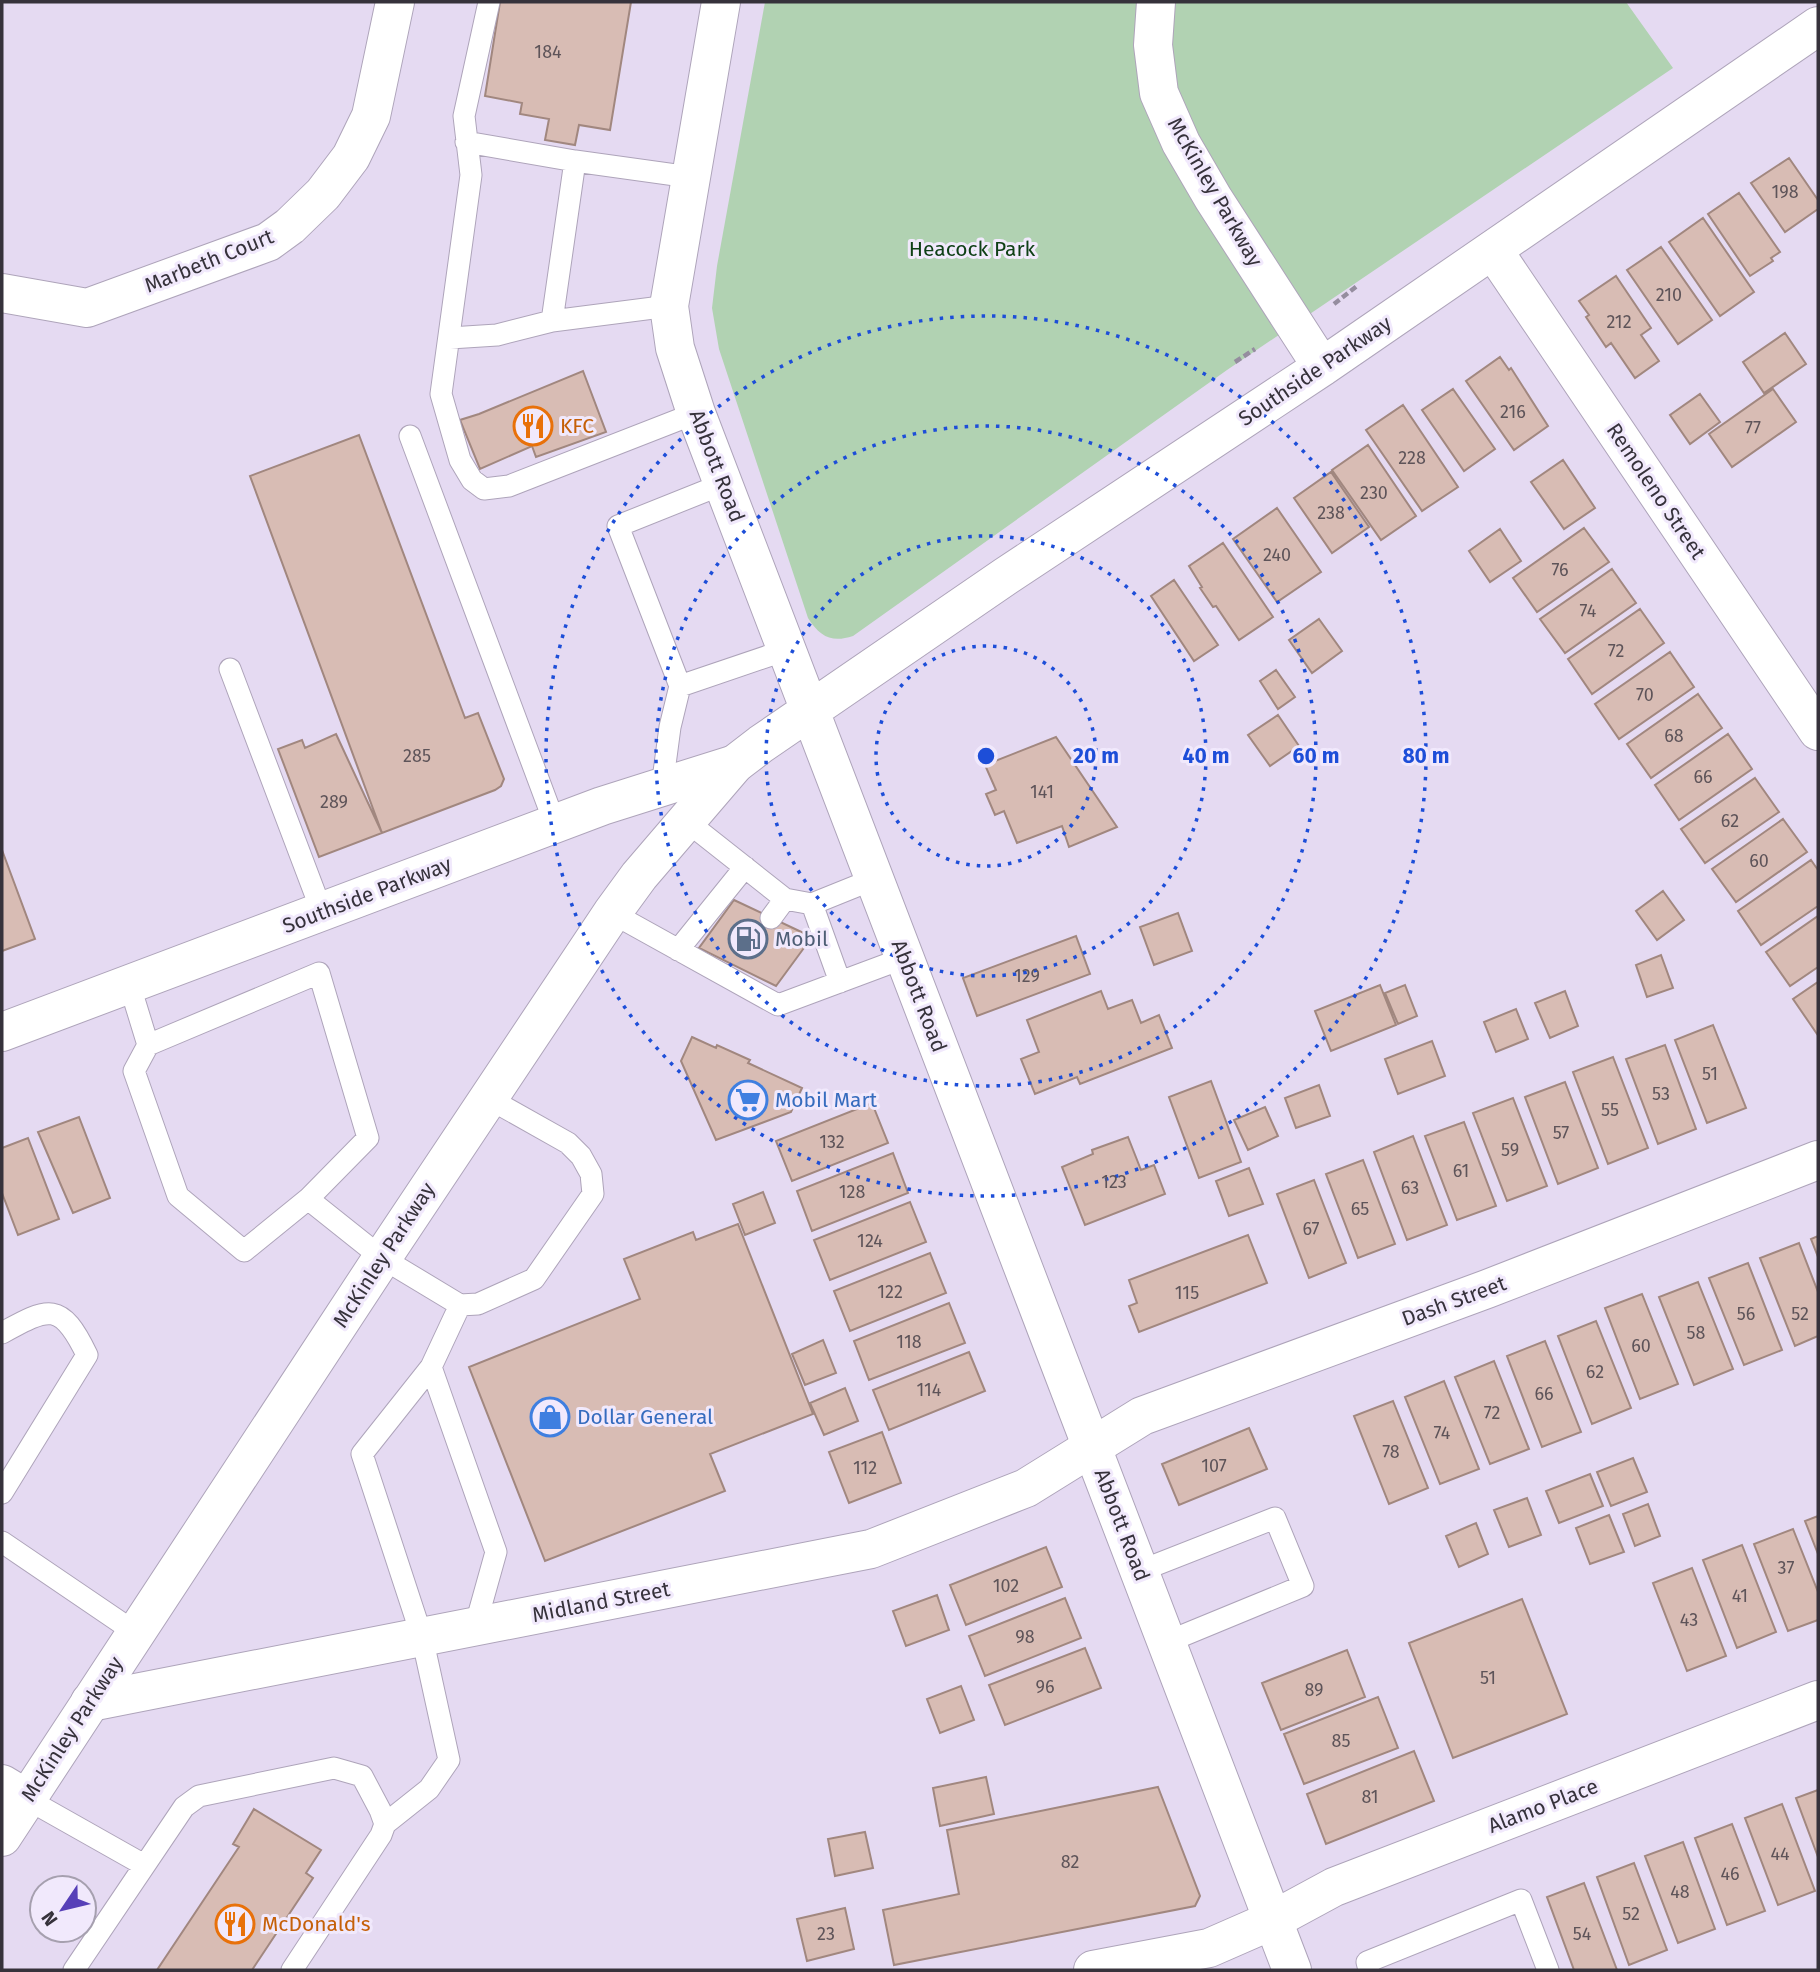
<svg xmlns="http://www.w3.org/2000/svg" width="1820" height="1972" font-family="'Fira Sans',sans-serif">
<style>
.green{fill:#b1d2b2}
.building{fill:#d8bcb4;stroke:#a1877f;stroke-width:2}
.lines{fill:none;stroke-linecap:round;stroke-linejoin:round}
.lane-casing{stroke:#aea4ba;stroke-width:23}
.street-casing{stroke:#aea4ba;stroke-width:40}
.secondary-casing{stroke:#aea4ba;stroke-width:40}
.path{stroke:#958d9f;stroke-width:4.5;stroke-dasharray:7 3.5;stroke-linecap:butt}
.lane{stroke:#fff;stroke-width:21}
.street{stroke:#fff;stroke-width:38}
.secondary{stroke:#fff;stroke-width:38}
.ring{fill:none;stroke:#1d4ed8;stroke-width:3.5;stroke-dasharray:3.5 7}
.labels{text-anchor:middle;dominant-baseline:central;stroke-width:6;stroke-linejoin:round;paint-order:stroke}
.number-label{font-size:18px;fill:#5e5459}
.street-label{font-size:21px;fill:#36323b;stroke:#f1e9fc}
.park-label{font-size:21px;fill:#0f4016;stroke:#f1e9fc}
.food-label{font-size:21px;fill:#c56008;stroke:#f1e9fc;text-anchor:start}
.service-label{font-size:21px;fill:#4e5e75;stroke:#f1e9fc;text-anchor:start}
.shop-label{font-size:21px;fill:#366cbe;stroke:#f1e9fc;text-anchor:start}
.centre{fill:#1d4ed8;stroke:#f1e9fc;stroke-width:3.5}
.ring-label{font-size:21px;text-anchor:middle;font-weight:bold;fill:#1d4ed8;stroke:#f1e9fc;stroke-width:6;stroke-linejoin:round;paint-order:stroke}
</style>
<rect width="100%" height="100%" fill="#e5daf2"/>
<path class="green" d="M765,2H1626L1673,68L1227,370L853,636C832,643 820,637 808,618L719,349L712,308L717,266Z"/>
<path class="building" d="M500,2H631L610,130L579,125L575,145L545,140L549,119L520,114L522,103L485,96Z
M1789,158L1818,200V209L1785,232L1751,183Z
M1739,193L1780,252L1771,258L1773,261L1750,276L1708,214Z
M1703,218L1754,292L1720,316L1669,242Z
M1661,247L1712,320L1678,344L1627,270Z
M1616,276L1651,328L1641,335L1659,361L1635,378L1611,343L1606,347L1586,317L1589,315L1579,301Z
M1785,333L1806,364L1764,393L1743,362Z
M1500,357L1509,370L1511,368L1548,426L1514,450L1466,381Z
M583,371L606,432L536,457L532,446L480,469L460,420L479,414Z
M1453,389L1495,449L1464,471L1422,410Z
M1773,389L1796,422L1732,467L1709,434Z
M1700,394L1720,422L1690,444L1670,415Z
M1403,405L1458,487L1422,511L1366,430Z
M359,435L465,718L478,713L504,779L501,786L495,790L382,833L250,476Z
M1368,445L1416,516L1381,540L1332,470Z
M1563,460L1595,508L1564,529L1531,482Z
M1331,472L1369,527L1332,553L1294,498Z
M1277,508L1321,572L1277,602L1233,539Z
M1584,528L1609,562L1537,612L1513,578Z
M1500,529L1521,561L1490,582L1469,551Z
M1223,543L1273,617L1239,640L1216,606L1213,607L1200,588L1202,587L1189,566Z
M1612,569L1636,603L1565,653L1540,619Z
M1174,580L1218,645L1194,661L1151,596Z
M1640,609L1664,643L1592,694L1568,659Z
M1319,619L1342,651L1312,673L1289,640Z
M1670,652L1694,687L1619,739L1595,704Z
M1276,670L1295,697L1278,709L1260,681Z
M1698,694L1722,728L1651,778L1627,744Z
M1278,715L1299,746L1270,766L1248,735Z
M336,734L382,833L319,857L278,749L302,740L305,748Z
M1728,734L1752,769L1679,820L1655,785Z
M1056,737L1117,827L1069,847L1062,826L1017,843L1004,811L995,815L986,794L996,790L985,765Z
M1755,778L1779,812L1705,863L1681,829Z
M1783,819L1807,852L1736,902L1712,869Z
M2,850L35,939L2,951Z
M1811,860L1818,870V906L1761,945L1738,911Z
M1663,891L1684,920L1657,940L1636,911Z
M734,900L812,937L776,986L699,948Z
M1178,913L1192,951L1154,965L1140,927Z
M1818,916V967L1790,986L1766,952Z
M1076,936L1090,974L977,1016L963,978Z
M1661,955L1673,988L1647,997L1636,965Z
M1818,982V1033L1817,1034L1793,999Z
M1380,985L1396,1025L1331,1051L1315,1011Z
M1405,985L1417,1016L1398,1024L1385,993Z
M1101,991L1108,1009L1132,1000L1141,1023L1159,1015L1172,1048L1080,1084L1077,1077L1035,1094L1021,1059L1039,1052L1027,1020Z
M1565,991L1578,1026L1550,1038L1535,1003Z
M1516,1009L1528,1039L1496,1052L1484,1022Z
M1713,1025L1746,1108L1707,1123L1675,1040Z
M692,1037L716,1048L717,1045L750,1060L748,1063L802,1088L791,1112L716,1140L681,1061Z
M1432,1041L1445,1076L1398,1094L1385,1059Z
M1665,1045L1696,1129L1658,1144L1626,1059Z
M1613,1057L1648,1148L1608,1164L1573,1072Z
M1211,1081L1241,1162L1199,1178L1169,1097Z
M1565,1082L1598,1168L1558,1184L1525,1097Z
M1319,1085L1330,1116L1296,1128L1285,1098Z
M1513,1098L1547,1186L1507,1201L1473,1113Z
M872,1103L888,1143L792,1181L776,1141Z
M1265,1107L1278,1136L1248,1150L1234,1120Z
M79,1117L110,1198L73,1213L38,1132Z
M1464,1122L1496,1206L1457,1220L1425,1136Z
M1413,1136L1447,1225L1407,1240L1374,1152Z
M1128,1137L1141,1170L1154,1165L1165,1194L1085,1225L1062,1167L1093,1154L1092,1150Z
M28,1138L59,1219L18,1235L2,1193V1148Z
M893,1153L908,1193L812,1231L797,1191Z
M1363,1160L1395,1244L1358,1258L1326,1174Z
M1249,1168L1263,1204L1229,1216L1216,1181Z
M1314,1180L1346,1263L1309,1278L1277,1194Z
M763,1192L775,1223L745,1235L733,1204Z
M910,1202L926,1242L830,1280L814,1240Z
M738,1224L813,1414L710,1454L725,1491L545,1561L469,1367L640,1299L624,1259L693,1232L696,1240Z
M1248,1235L1267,1283L1139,1332L1129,1306L1137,1303L1129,1280Z
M1818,1236V1257L1811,1239Z
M1799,1243L1818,1292V1336L1795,1346L1760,1258Z
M930,1253L946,1293L850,1331L834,1291Z
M1748,1263L1782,1350L1744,1365L1709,1278Z
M1698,1282L1733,1369L1694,1385L1659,1297Z
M1642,1294L1678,1384L1640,1399L1605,1308Z
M949,1303L965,1343L869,1380L854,1341Z
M1596,1321L1631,1408L1592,1424L1558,1336Z
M823,1340L836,1373L805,1385L792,1354Z
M1545,1341L1581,1432L1542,1447L1507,1356Z
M969,1352L985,1391L889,1430L873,1390Z
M1494,1361L1529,1449L1490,1464L1455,1377Z
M1444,1381L1479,1469L1440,1484L1405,1397Z
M845,1388L858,1421L824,1435L810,1403Z
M1393,1401L1428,1488L1389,1504L1354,1416Z
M1249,1428L1267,1469L1179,1505L1162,1464Z
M882,1432L901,1483L849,1503L829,1452Z
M1633,1458L1647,1492L1611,1506L1597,1472Z
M1590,1474L1603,1506L1559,1523L1546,1491Z
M1527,1498L1541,1535L1509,1547L1494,1510Z
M1648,1504L1660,1536L1635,1546L1623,1514Z
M1609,1515L1624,1552L1590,1564L1576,1528Z
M1818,1516V1554L1805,1521Z
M1476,1523L1488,1554L1459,1567L1446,1536Z
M1793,1529L1818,1592V1620L1788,1631L1754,1544Z
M1742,1545L1776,1632L1737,1648L1703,1560Z
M1046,1547L1062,1587L966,1625L950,1585Z
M1692,1568L1726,1656L1687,1671L1653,1583Z
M937,1595L949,1630L906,1646L893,1611Z
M1065,1598L1081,1638L985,1676L969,1636Z
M1522,1599L1567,1714L1453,1758L1409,1643Z
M1085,1648L1101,1688L1005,1725L989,1685Z
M1347,1650L1365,1697L1281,1730L1262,1683Z
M961,1686L974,1720L940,1733L927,1699Z
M1378,1697L1398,1748L1304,1784L1284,1734Z
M1414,1751L1434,1801L1326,1844L1307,1794Z
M986,1777L994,1814L940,1826L933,1788Z
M1158,1787L1200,1896L1195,1906L894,1965L883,1910L959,1894L947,1830Z
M1818,1790V1857L1796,1798Z
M1782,1804L1815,1891L1778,1905L1745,1818Z
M254,1809L321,1850L306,1873L313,1878L252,1970H157L239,1847L233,1844Z
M1732,1824L1765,1911L1727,1925L1695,1838Z
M865,1832L873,1868L835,1876L828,1839Z
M1683,1842L1715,1929L1678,1943L1645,1856Z
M1634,1863L1667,1950L1629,1965L1597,1877Z
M1584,1883L1617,1970H1574L1547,1897Z
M845,1908L854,1949L807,1961L797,1919Z"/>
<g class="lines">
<defs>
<path id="lane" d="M489,2L464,116L471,175L441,394L460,460L472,480L484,489L509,486L696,413
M466,142L575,161
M552,321L575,161L690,177
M450,338L497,335L552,321L669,306
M410,436L555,824
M723,484L618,526L680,686L786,650
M230,669L322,912
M662,787L670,727L680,686
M685,820L785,899L812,904
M612,913L778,1005L904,958
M771,918L785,899
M678,950L745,867
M840,982L812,904L874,879
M129,983L148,1045L134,1071L178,1196L244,1251L308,1199L382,1258L460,1305L478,1304L534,1279L593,1194L591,1174L581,1156L568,1143L488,1098
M148,1045L319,973L368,1138L308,1199
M460,1305L431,1367L496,1552L475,1627
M2,1333C49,1307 61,1301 87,1355L2,1493
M2,1542L136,1633
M1140,1571L1275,1518L1303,1586L1167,1642
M27,1799L144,1865
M385,1824L429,1789L449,1760L422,1637L362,1454L431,1367
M74,1970L184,1807L199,1796L334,1768L362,1776L380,1810L385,1824L381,1835L292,1970
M1369,1970L1367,1962L1521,1900L1548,1970"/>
<path id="street" d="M1493,250L1818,731
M2,293L87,308L268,242L290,226L323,194L351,157L371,116L395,2
M2,1032L602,806L735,764
M90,1702L871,1549L1026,1488L1142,1416L1487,1289L1818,1160
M2,1784L27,1799
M1093,1970L1209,1948L1273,1920L1334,1887L1818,1700"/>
<path id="secondary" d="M721,2L669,306L675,348L696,413L1292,1970
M1156,2L1153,45L1159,93L1181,143L1213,198L1322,367
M2,1837L382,1258L612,913L639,876L735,764L761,744L1006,576L1322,367L1818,26"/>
</defs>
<use href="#lane" class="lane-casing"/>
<use href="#street" class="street-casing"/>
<use href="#secondary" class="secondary-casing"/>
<path class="path" d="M1334,304L1357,286
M1235,362L1255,349"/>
<use href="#lane" class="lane"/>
<use href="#street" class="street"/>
<use href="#secondary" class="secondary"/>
</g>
<g class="ring">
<circle cx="986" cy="756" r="110"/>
<circle cx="986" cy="756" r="220"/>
<circle cx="986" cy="756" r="330"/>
<circle cx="986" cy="756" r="440"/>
</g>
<defs>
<symbol id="restaurant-ring" viewBox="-11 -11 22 22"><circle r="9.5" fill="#f1e9fc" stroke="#e8710a" stroke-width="1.5"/><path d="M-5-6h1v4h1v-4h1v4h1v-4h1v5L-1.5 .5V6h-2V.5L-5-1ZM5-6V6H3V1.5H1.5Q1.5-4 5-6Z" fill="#e8710a"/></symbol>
<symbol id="fuel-ring" viewBox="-11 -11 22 22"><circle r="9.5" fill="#f1e9fc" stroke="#5c6f8a" stroke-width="1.5"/><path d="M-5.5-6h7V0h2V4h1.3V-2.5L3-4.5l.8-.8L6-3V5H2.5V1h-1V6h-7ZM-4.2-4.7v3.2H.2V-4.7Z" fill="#5c6f8a"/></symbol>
<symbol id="supermarket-ring" viewBox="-11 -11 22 22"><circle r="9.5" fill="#f1e9fc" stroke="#3f7fe0" stroke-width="1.5"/><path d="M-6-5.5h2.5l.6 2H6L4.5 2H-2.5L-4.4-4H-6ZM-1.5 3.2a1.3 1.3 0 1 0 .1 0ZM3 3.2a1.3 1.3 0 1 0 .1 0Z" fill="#3f7fe0"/></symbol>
<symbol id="shop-ring" viewBox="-11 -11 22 22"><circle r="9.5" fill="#f1e9fc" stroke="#3f7fe0" stroke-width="1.5"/><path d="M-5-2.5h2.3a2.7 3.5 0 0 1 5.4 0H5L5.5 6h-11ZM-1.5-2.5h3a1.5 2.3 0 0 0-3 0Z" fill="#3f7fe0"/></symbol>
</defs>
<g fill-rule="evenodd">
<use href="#restaurant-ring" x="511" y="404" width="44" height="44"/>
<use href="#fuel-ring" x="726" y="917" width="44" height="44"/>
<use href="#supermarket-ring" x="726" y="1078" width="44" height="44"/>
<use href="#shop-ring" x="528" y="1395" width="44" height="44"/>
<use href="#restaurant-ring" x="213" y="1902" width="44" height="44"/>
</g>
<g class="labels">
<g class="number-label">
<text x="548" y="52">184</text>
<text x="1785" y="192">198</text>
<text x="1669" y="295">210</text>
<text x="1619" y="322">212</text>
<text x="1513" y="412">216</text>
<text x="1753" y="428">77</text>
<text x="1412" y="458">228</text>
<text x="1374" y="493">230</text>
<text x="1331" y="513">238</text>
<text x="1277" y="555">240</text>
<text x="1560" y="570">76</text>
<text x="1588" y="611">74</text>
<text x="1616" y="651">72</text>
<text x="1645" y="695">70</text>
<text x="1674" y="736">68</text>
<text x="417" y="756">285</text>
<text x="1703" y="777">66</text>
<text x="1042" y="792">141</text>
<text x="334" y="802">289</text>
<text x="1730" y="821">62</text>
<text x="1759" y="861">60</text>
<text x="1027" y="976">129</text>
<text x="1710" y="1074">51</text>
<text x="1661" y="1094">53</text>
<text x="1610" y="1110">55</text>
<text x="1561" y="1133">57</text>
<text x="832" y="1142">132</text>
<text x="1510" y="1150">59</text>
<text x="1461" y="1171">61</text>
<text x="1114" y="1182">123</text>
<text x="1410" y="1188">63</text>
<text x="852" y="1192">128</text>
<text x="1360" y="1209">65</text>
<text x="1311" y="1229">67</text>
<text x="870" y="1241">124</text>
<text x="890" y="1292">122</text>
<text x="1187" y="1293">115</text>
<text x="1746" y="1314">56</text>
<text x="1800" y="1314">52</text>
<text x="1696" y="1333">58</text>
<text x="909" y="1342">118</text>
<text x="1641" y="1346">60</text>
<text x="1595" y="1372">62</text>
<text x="929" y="1390">114</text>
<text x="1544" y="1394">66</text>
<text x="1492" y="1413">72</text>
<text x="1442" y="1433">74</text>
<text x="1391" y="1452">78</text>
<text x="1214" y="1466">107</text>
<text x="865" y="1468">112</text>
<text x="1786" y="1568">37</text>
<text x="1006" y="1586">102</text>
<text x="1740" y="1596">41</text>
<text x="1689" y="1620">43</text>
<text x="1025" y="1637">98</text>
<text x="1488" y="1678">51</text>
<text x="1045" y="1687">96</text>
<text x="1314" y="1690">89</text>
<text x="1341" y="1741">85</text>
<text x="1370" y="1797">81</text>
<text x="1780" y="1854">44</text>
<text x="1070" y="1862">82</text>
<text x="1730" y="1874">46</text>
<text x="1680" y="1892">48</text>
<text x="1631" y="1914">52</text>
<text x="826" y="1934">23</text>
<text x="1582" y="1934">54</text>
</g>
<g class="street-label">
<text transform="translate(1215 192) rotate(60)">McKinley Parkway</text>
<text transform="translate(209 261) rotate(-22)">Marbeth Court</text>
<text transform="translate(1315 371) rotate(-34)">Southside Parkway</text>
<text transform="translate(717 466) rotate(69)">Abbott Road</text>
<text transform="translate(1656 491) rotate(56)">Remoleno Street</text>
<text transform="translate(367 895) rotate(-21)">Southside Parkway</text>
<text transform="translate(919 996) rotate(69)">Abbott Road</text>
<text transform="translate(384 1255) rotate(-57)">McKinley Parkway</text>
<text transform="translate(1454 1301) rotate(-20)">Dash Street</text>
<text transform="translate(1122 1525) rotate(69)">Abbott Road</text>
<text transform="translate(601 1602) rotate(-11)">Midland Street</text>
<text transform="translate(72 1729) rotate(-57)">McKinley Parkway</text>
<text transform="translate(1543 1806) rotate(-21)">Alamo Place</text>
</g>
<g class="park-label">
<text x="972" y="249">Heacock Park</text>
</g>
<g class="food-label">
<text x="560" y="426">KFC</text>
<text x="262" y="1924">McDonald's</text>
</g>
<g class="service-label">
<text x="775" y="939">Mobil</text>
</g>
<g class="shop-label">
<text x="775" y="1100">Mobil Mart</text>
<text x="577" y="1417">Dollar General</text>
</g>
</g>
<circle cx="986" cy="756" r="10" class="centre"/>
<g class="ring-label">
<text x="1096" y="763">20 m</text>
<text x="1206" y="763">40 m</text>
<text x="1316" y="763">60 m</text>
<text x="1426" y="763">80 m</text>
</g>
<rect width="1820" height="1972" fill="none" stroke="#36323b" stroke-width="7"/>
<g transform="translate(63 1909) rotate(235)"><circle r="33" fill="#f1e9fc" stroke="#a6a0af" stroke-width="2"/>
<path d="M0-5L12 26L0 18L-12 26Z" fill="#5740b8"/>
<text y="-10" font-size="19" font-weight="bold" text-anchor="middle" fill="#36323b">N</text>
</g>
</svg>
